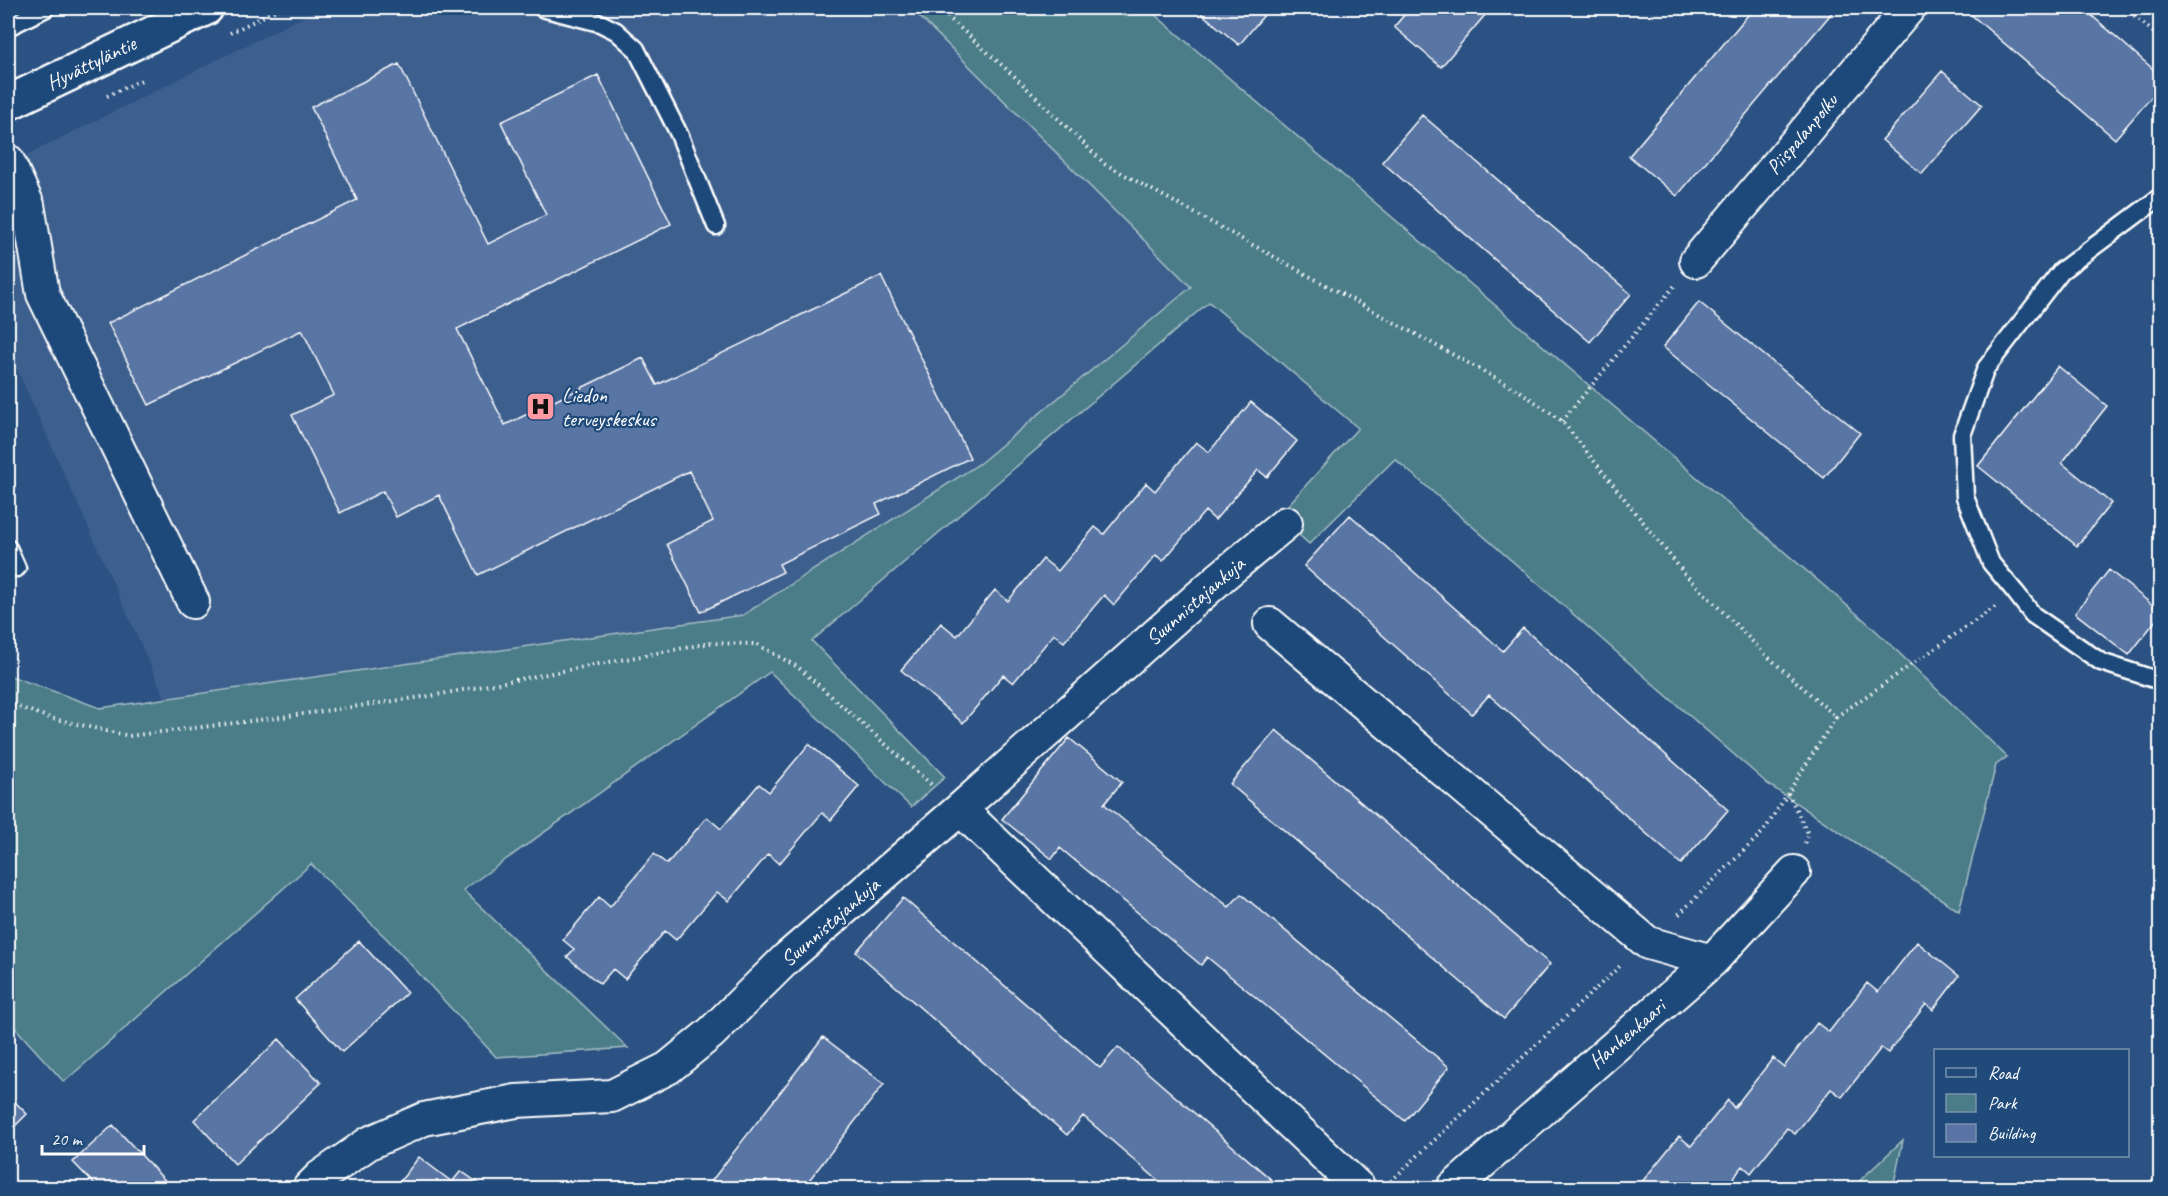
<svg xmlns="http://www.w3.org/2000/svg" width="2168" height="1196" font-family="Caveat,sans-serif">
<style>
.built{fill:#3d5f8e}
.green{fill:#4b7d89;stroke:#a5bec4;stroke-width:1.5}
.building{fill:#5974a4;stroke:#fff;stroke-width:1.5}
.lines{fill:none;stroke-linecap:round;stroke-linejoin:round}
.service-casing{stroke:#fff;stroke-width:21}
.minor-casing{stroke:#fff;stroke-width:36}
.tertiary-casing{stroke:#fff;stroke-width:38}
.path{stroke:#fff;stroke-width:4;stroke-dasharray:1.5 4.5;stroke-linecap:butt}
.service{stroke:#1f4a7a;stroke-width:16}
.minor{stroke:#1f4a7a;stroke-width:32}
.tertiary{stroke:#1f4a7a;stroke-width:33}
.labels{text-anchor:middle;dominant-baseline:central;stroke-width:4.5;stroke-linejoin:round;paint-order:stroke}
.street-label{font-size:21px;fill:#fff;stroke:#1f4a7a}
.poi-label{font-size:21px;fill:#fff;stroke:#1f4a7a;text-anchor:start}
</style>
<rect width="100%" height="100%" fill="#2b5282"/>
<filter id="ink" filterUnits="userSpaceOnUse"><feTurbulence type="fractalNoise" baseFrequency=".0167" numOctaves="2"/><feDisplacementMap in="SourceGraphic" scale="12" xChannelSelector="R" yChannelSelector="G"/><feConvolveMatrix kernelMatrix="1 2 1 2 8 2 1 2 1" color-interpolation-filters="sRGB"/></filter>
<g filter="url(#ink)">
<path class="built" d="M321,8H911L1191,286L979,464L743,615L165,698L8,349V163L25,156Z"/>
<path class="green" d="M911,8H1147L1870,625L2007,757L1996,765L1959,911L1769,785L1395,459L1309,544L1278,516L1358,428L1209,302L812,641L945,777L911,807L770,672L463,890L628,1048L496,1057L388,940L311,864L64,1082L8,1020V675L100,708L743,615L979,464L1191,287Z
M1903,1140L1893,1188H1852Z"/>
<path class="building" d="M1195,8H1270L1239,45Z
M1410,8H1491L1441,67L1394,27Z
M1754,8H1836L1677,196L1629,156Z
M1972,8H2083L2160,75V87L2115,139L1968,12Z
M399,64L488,244L546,215L501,122L598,75L671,224L457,329L505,425L643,358L657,385L881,276L970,458L876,504L881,514L779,564L783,572L701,612L667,544L713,521L689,471L478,575L439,495L396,517L383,491L340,513L292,415L334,395L302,330L149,405L108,323L357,200L311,107Z
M1942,71L1982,105L1922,174L1882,140Z
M1422,115L1631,294L1590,342L1382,162Z
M1699,302L1860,433L1824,478L1663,347Z
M2058,366L2107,406L2062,463L2111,503L2077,546L1978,466Z
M1251,402L1297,441L1267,477L1258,470L1215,520L1205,511L1163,561L1156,555L1114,605L1104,595L1064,642L1054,634L1013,683L1003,675L963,723L901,670L941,623L957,636L995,590L1008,601L1043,559L1058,571L1095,527L1104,534L1146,483L1155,491L1196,442L1209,452Z
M1350,515L1503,651L1523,628L1728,810L1681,864L1489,695L1472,714L1304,566Z
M2109,570L2160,611V615L2129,655L2075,613Z
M1276,730L1550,964L1504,1019L1230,784Z
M1069,738L1122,782L1104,804L1229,907L1241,894L1449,1067L1405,1121L1207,957L1201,965L1060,848L1052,859L1002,819Z
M809,744L859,786L831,820L822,813L779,864L768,854L729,901L717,892L676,940L665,931L625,979L613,969L600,984L567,957L574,949L563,940L599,897L610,907L654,854L667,864L707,817L721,829L759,784L769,792Z
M903,898L1100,1068L1118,1047L1281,1188H1167L1083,1116L1067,1135L856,952Z
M359,941L407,993L342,1052L295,999Z
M1917,942L1959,976L1933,1010L1926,1004L1888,1053L1881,1048L1842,1097L1831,1089L1795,1134L1787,1128L1751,1173L1743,1166L1725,1188H1637L1679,1136L1691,1146L1728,1100L1734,1108L1773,1058L1784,1067L1817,1023L1829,1032L1867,983L1878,992Z
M823,1037L884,1084L803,1188H706Z
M279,1039L321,1083L235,1164L194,1120Z
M8,1095L27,1114L8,1133Z
M113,1125L172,1188H98L73,1162Z
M419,1157L452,1182L461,1171L485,1188H395Z
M1620,1181L1629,1188H1613Z"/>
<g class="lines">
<defs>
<path id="service" d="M542,8L600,23L616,31L636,49L679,134L716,226
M8,27L46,8
M2160,197L2061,271L1986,368L1962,435L1965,497L1991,563L2016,593L2033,615L2101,662L2160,681
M8,548L17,568"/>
<path id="minor" d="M8,161L28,205L43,294L193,602
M1696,261L1909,8
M1270,624L1648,943L1712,961
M960,809L1359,1188
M309,1188L320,1177L369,1143L424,1119L516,1101L612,1096L668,1068L711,1033L787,958L960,809L1221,577L1286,523
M1453,1188L1712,961L1794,872"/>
<path id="tertiary" d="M8,103L206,8"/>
</defs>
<use href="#service" class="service-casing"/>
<use href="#minor" class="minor-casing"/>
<use href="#tertiary" class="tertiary-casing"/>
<path class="path" d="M938,8L1015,77L1105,164L1521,392L1562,421L1684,573L1766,655L1836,717L1764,831L1677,916
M2125,8L2160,38
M230,33L280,8
M107,96L144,79
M1562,421L1676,284
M8,703L50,718L129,736L275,718L436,695L710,643L756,644L798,667L934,787
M1836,717L1995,607
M1788,793L1808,834L1805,843
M1391,1181L1621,965"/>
<use href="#service" class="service"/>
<use href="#minor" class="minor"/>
<use href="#tertiary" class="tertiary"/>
</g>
</g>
<defs>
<symbol id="hospital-square" viewBox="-11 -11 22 22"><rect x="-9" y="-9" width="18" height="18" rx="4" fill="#ff9aa2" stroke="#1f4a7a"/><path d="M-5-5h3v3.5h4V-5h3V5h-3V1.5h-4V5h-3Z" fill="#111"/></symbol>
</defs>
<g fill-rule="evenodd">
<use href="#hospital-square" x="524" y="390" width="33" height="33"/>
</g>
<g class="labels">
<g class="street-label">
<text transform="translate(91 63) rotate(-26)">Hyvättyläntie</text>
<text transform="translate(1802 134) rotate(-50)">Piispalanpolku</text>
<text transform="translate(1195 601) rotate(-41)">Suunnistajankuja</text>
<text transform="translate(830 922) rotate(-41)">Suunnistajankuja</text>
<text transform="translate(1627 1034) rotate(-41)">Hanhenkaari</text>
</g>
<g class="poi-label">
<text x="562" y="395">Liedon<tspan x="562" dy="24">terveyskeskus</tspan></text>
</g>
</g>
<rect width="2168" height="1196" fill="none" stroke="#1f4a7a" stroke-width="30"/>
<rect x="15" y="15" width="2138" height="1166" fill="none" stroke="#fff" stroke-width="2" filter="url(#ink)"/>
<rect x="1934" y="1049" width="195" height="108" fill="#1f4a7a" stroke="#7992af" stroke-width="1.5"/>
<rect x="1946" y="1068" width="30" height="9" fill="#1f4a7a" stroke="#7992af" stroke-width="1.5"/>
<text x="1988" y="1079" font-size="18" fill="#ffffff">Road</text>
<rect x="1946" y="1094" width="30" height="18" fill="#4b7d89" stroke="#7992af" stroke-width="1.5"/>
<text x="1988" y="1109" font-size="18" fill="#ffffff">Park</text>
<rect x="1946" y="1124" width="30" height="18" fill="#5974a4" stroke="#7992af" stroke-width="1.5"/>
<text x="1988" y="1139" font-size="18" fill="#ffffff">Building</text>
<path d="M42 1145v9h102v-9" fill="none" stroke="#ffffff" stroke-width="3"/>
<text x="51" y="1145" font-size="18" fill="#ffffff" stroke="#1f4a7a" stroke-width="4.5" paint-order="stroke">20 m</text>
</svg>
